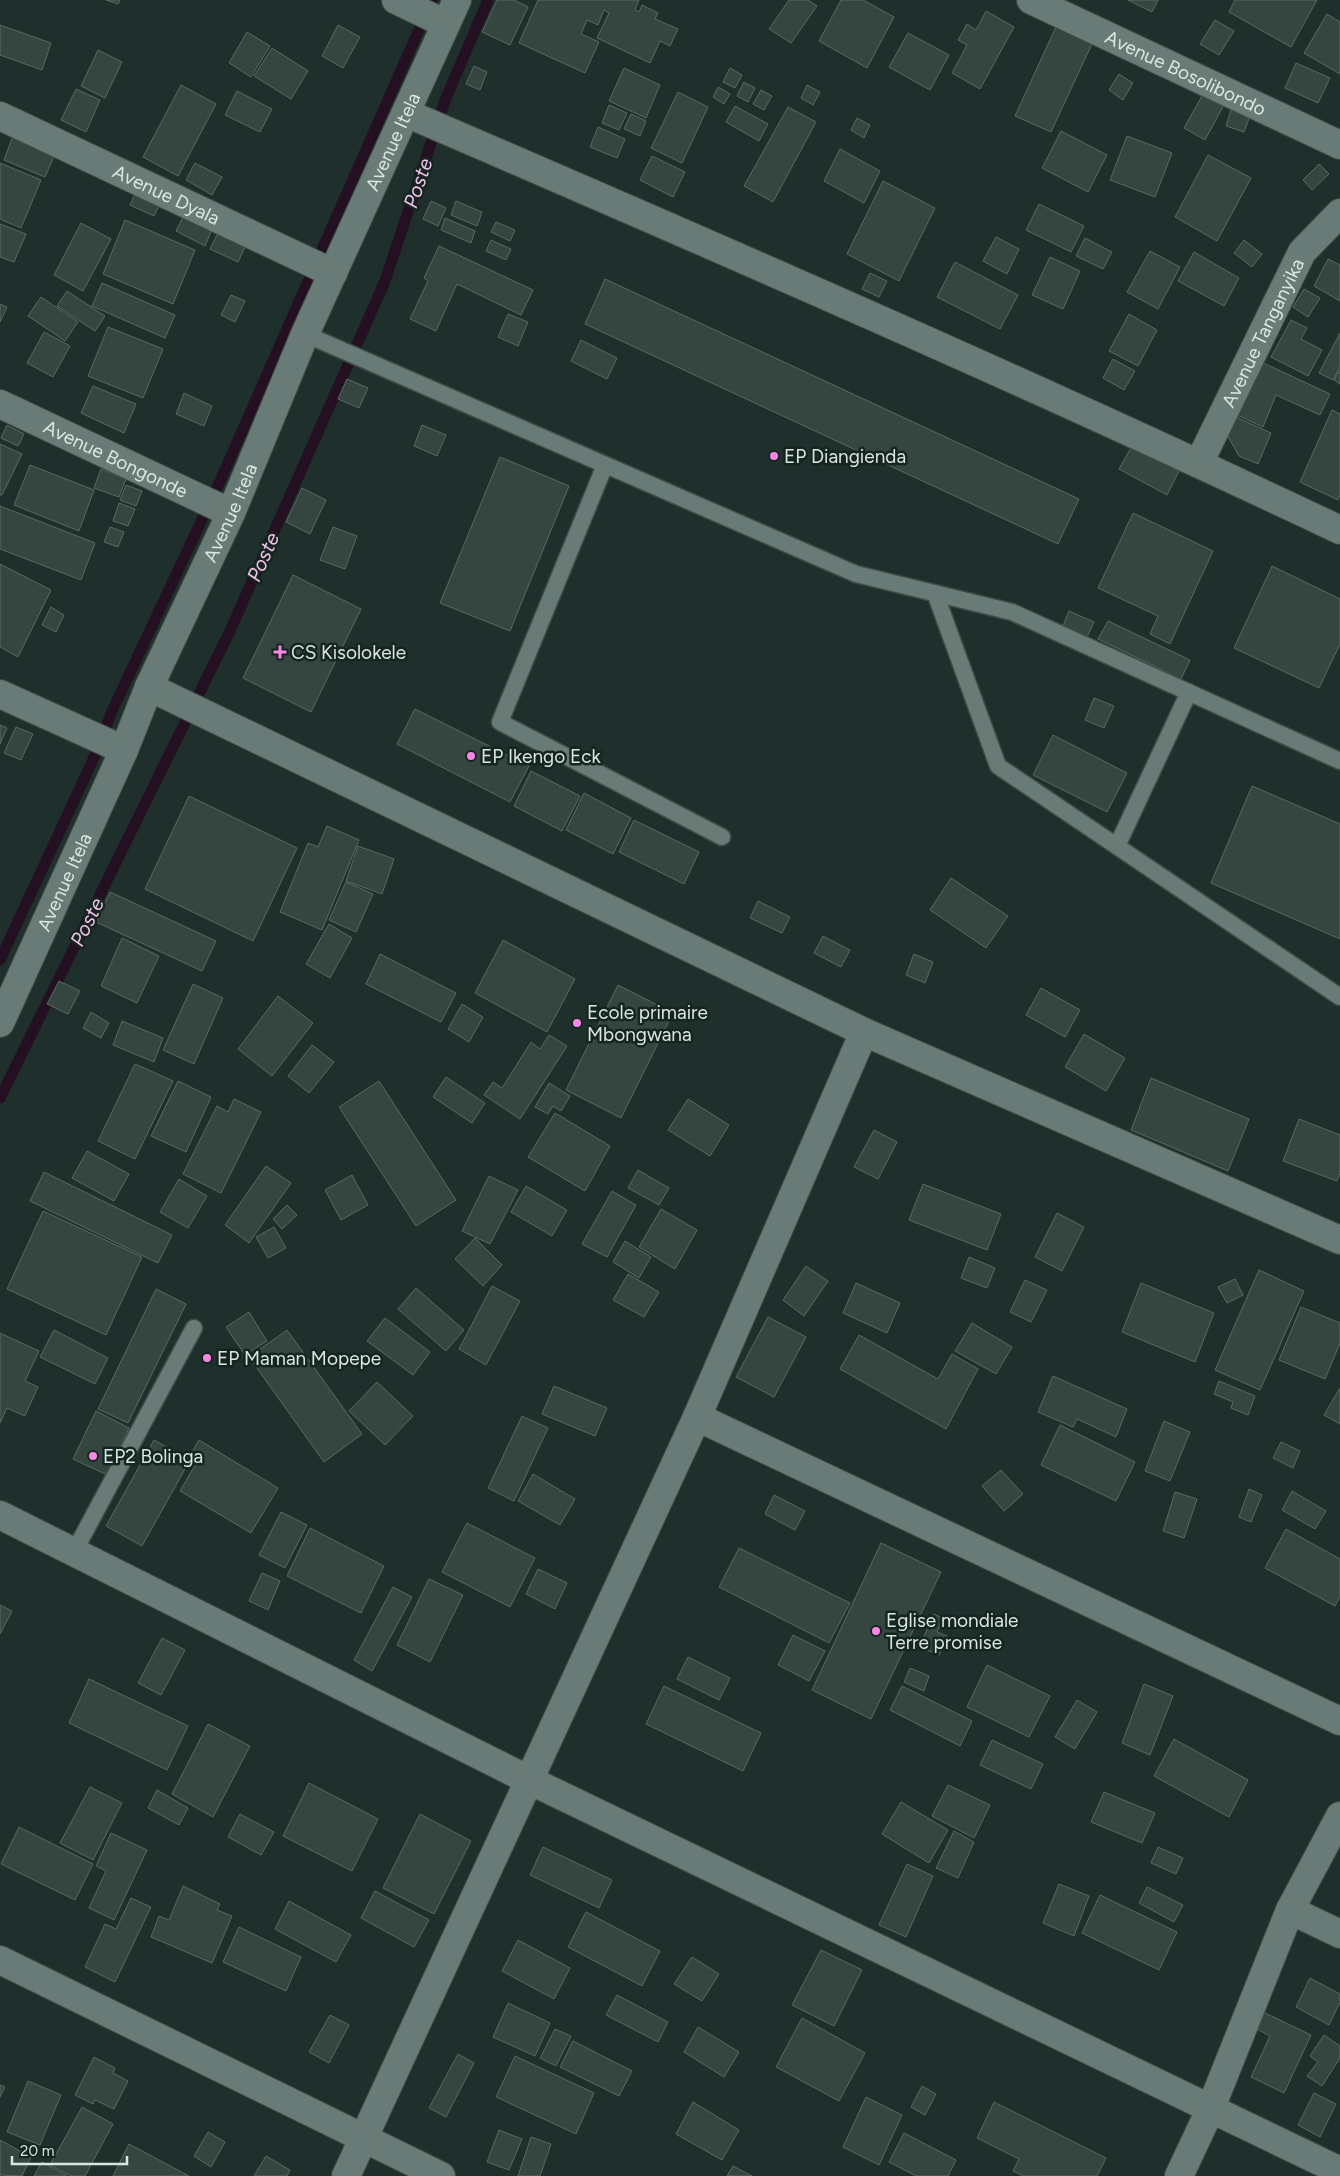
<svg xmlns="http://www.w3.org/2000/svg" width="1340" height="2176" font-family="Figtree,sans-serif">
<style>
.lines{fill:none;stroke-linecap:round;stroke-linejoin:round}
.stream{stroke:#241020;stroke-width:11}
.building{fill:#354641;stroke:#586a65}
.service-casing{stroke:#3f4d4a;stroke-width:19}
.minor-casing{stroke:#3f4d4a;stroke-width:30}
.tertiary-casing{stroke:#3f4d4a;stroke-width:30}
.service{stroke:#697b76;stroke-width:16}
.minor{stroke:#697b76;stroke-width:28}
.tertiary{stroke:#697b76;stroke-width:28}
.poi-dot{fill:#fb86e4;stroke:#152521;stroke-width:2}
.labels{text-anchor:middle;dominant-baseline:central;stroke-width:5;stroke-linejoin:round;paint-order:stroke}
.street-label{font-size:19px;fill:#dbe5e2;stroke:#152521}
.poi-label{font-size:19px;fill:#dbe5e2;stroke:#152521;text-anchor:start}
.water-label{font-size:20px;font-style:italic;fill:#f3c2e7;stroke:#152521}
</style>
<rect width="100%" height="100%" fill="#1f2f2b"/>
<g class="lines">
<path class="stream" d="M0,960L92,762L113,709L220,481L432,0
M0,1098L230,631L385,281L446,98L488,0"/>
</g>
<path class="building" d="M106,0H120L118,4Z
M497,0H514L528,7L510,45L482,32Z
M538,0H639L635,10L639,12L642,5L658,13L655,19L678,29L670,46L660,41L650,63L597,38L609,13L604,10L598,25L587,20L581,34L599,42L585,73L519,43Z
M789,0H808L817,6L791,43L769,29Z
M841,0H863L894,17L867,68L819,41Z
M1128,0H1158L1152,12Z
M1235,0H1317L1291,47L1229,12Z
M986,11L1014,27L980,89L952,73L967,45L958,40L967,24L976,30Z
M1327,14L1340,22V74L1304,53Z
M1060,18L1096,35L1051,132L1015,116Z
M1215,20L1234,31L1219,55L1200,44Z
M0,25L51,43L42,70L0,55Z
M338,25L360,37L343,68L322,56Z
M247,32L270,46L251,77L229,63Z
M908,33L949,55L930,90L889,67Z
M272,48L308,71L291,99L254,76Z
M98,50L122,62L105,98L81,86Z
M1296,63L1330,78L1318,103L1285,88Z
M474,66L487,72L480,90L466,84Z
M624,68L660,85L646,118L609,101Z
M730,68L742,75L735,88L723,82Z
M1119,74L1133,83L1123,100L1109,90Z
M744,82L755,88L748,102L737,96Z
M181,85L216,104L178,176L143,157Z
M807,85L820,92L813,105L801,98Z
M718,87L730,94L724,104L713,97Z
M1207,87L1227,99L1205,140L1184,128Z
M76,89L100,100L86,132L61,120Z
M761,90L772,96L764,110L753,104Z
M237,91L272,109L260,132L225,115Z
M678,92L708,107L682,163L651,148Z
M609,105L627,113L619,130L602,123Z
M735,106L768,124L759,141L726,122Z
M788,107L816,122L773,202L744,186Z
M1231,110L1250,116L1244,132L1226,126Z
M631,114L646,121L640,136L624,129Z
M857,118L870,125L864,138L851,130Z
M598,127L625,139L617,158L590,147Z
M1061,131L1107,155L1088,192L1042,168Z
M13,136L55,154L45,177L4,160Z
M1127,136L1172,153L1155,197L1110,180Z
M840,149L880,171L864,203L824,181Z
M1208,155L1251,178L1217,241L1175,217Z
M652,156L685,172L673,197L640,180Z
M0,163L41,180L21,228L0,219Z
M195,163L222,177L212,195L186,180Z
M1319,164L1329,174L1312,190L1303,180Z
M883,181L935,208L899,281L847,254Z
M135,194L159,206L154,216L130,205Z
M431,201L446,208L438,226L423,219Z
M456,201L482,212L477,226L451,215Z
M1039,204L1084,226L1071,252L1026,230Z
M184,215L212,229L205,246L176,231Z
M445,218L475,231L471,243L441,230Z
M125,220L195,250L173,304L103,274Z
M496,222L515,230L510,241L491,232Z
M81,223L111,239L83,291L54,275Z
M0,224L26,234L14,262L0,257Z
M219,231L246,245L238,262L210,249Z
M996,237L1019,249L1007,274L983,261Z
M1085,238L1112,252L1103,269L1076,256Z
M491,240L511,249L506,260L486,251Z
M1244,240L1262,254L1252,267L1234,253Z
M439,246L533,290L521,315L457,284L436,331L410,319L428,281L424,278Z
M1150,251L1180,267L1158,309L1127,292Z
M1194,252L1239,278L1224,306L1178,281Z
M1050,257L1080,271L1063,309L1032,295Z
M1328,259L1340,265V301L1314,286Z
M955,262L1018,295L1000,329L937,297Z
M870,273L887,281L879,297L862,289Z
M605,279L1079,499L1058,544L585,324Z
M102,283L175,315L165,338L92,306Z
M1304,289L1320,298L1308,317L1293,307Z
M67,291L105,316L95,331L57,306Z
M231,295L245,301L235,322L221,315Z
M41,297L78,322L65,341L28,316Z
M0,304L7,307L0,322Z
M508,314L528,322L518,346L498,337Z
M1129,314L1157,330L1138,366L1109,351Z
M1291,320L1307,328L1301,339L1322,350L1308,376L1271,357Z
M108,327L163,349L143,398L88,376Z
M44,332L70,346L53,377L27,363Z
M1340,333V367L1333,380L1319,373Z
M581,340L617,358L607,379L571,361Z
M1113,359L1135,371L1124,390L1103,378Z
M1259,361L1330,394L1320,415L1276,395L1263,427L1235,414Z
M1340,370V384L1334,380Z
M347,379L368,388L359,408L338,399Z
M93,386L136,404L124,433L81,413Z
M184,393L212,406L204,426L176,414Z
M1332,410L1340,414V495L1338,500L1300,482Z
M1236,417L1271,433L1258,464L1239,456L1226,433Z
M7,425L24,434L18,446L1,438Z
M422,425L446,435L437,456L414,446Z
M0,444L22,454L2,495H0Z
M1132,446L1179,471L1167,495L1119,469Z
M500,457L569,486L510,631L440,603Z
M30,465L94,490L79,531L14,505Z
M101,469L126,479L119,497L94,488Z
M126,485L142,491L136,506L120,500Z
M302,488L326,500L310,534L286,522Z
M119,503L135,509L128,526L113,521Z
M0,506L95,543L81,580L0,549Z
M1133,513L1213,551L1170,644L1150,634L1158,616L1098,588Z
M110,527L124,532L118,547L104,542Z
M333,527L357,536L345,569L320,560Z
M0,564L51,590L18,657L0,647Z
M1272,566L1340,599V644L1319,688L1234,648Z
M293,575L361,609L311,712L243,678Z
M51,607L64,615L56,632L42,625Z
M1069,611L1094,622L1087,637L1063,626Z
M1108,621L1190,660L1181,679L1098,639Z
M1094,698L1114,706L1104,728L1085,720Z
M415,709L529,766L510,802L397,744Z
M0,725L7,728L0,744Z
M16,727L33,734L21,760L4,753Z
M1053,735L1127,773L1107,812L1033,775Z
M531,771L580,796L562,831L514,806Z
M1252,786L1340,824V939L1211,883Z
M584,793L631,818L613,854L566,830Z
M189,796L297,848L253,941L145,889Z
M634,820L699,852L684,884L619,852Z
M327,826L359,840L322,930L280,912L308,843L318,847Z
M358,846L394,859L382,894L346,881Z
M951,878L1008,916L986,948L930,910Z
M346,882L373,894L356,932L329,920Z
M110,892L216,941L202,971L96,922Z
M758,901L790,917L782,933L750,918Z
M329,924L352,938L330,978L306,964Z
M823,936L850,950L841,967L814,953Z
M122,938L159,956L137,1003L101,986Z
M503,940L575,979L547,1032L475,993Z
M380,954L456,993L441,1022L366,984Z
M914,954L933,962L925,983L906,975Z
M59,981L80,991L68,1014L47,1004Z
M193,984L223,998L194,1064L163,1050Z
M618,985L673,1013L621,1118L566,1090Z
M1041,988L1080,1010L1065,1037L1026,1015Z
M278,996L313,1023L272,1076L238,1049Z
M462,1004L483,1017L469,1042L448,1029Z
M91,1012L109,1023L101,1038L83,1028Z
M122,1021L163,1038L154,1062L113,1045Z
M1084,1034L1125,1058L1106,1091L1065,1067Z
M549,1035L567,1046L520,1119L484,1095L493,1082L502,1088L531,1042L540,1049Z
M312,1045L334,1062L309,1093L288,1076Z
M135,1064L173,1081L135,1159L98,1141Z
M446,1077L485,1103L472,1123L433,1097Z
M1151,1078L1249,1119L1228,1171L1131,1130Z
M178,1081L211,1097L186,1152L151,1136Z
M379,1081L456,1200L416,1226L339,1107Z
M549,1083L570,1096L561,1111L553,1106L548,1114L535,1107Z
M234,1099L261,1112L221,1193L183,1174L217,1106L228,1112Z
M688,1099L729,1125L710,1156L668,1130Z
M555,1113L610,1146L585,1191L528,1157Z
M1299,1119L1340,1135V1173L1337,1181L1283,1161Z
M874,1130L897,1142L878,1179L854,1167Z
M87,1151L129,1174L114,1201L72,1178Z
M266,1166L291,1183L249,1243L225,1225Z
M638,1170L669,1188L659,1205L628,1188Z
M44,1172L172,1235L158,1263L30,1201Z
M352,1175L368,1205L341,1220L325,1190Z
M489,1176L518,1190L490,1244L462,1231Z
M179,1179L207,1196L188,1228L160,1212Z
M923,1184L1001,1214L987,1250L909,1220Z
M526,1186L567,1210L552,1236L511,1212Z
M612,1191L636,1205L607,1257L582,1244Z
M287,1205L297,1215L282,1229L273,1219Z
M661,1209L697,1230L675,1269L639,1247Z
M43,1211L142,1257L106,1335L7,1289Z
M1057,1213L1084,1227L1062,1271L1035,1257Z
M274,1227L286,1248L268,1258L256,1237Z
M475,1238L502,1265L483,1286L455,1259Z
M625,1241L651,1257L639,1278L613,1262Z
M969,1257L995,1268L987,1288L961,1278Z
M806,1266L828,1281L804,1316L783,1300Z
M1259,1270L1304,1291L1260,1390L1215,1370Z
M628,1274L659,1292L644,1317L613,1300Z
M1235,1279L1243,1295L1227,1303L1218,1287Z
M1025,1280L1047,1290L1031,1322L1010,1312Z
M856,1283L900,1303L887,1333L843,1313Z
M1141,1283L1214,1313L1195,1362L1122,1332Z
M492,1286L520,1301L486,1365L459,1349Z
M416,1288L464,1330L446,1351L398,1309Z
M156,1289L186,1304L128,1423L98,1409Z
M1301,1307L1340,1323V1343L1325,1379L1279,1360Z
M249,1312L267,1341L245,1355L226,1327Z
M768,1317L806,1337L774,1397L736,1377Z
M385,1318L430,1352L413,1375L367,1341Z
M972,1323L1012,1347L996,1374L955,1351Z
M54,1330L108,1358L95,1384L40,1357Z
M287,1330L362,1434L324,1462L249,1357Z
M0,1333L39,1351L25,1381L38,1387L25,1416L7,1408L0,1423Z
M859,1335L938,1379L952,1354L978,1369L946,1429L840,1369Z
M1053,1376L1127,1409L1116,1437L1077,1419L1073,1427L1038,1412Z
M1219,1381L1255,1396L1248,1415L1231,1408L1233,1402L1214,1394Z
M377,1382L413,1416L385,1445L349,1411Z
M554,1386L607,1408L595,1436L542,1414Z
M1340,1388V1424L1324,1415Z
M96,1411L129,1428L107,1475L73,1459Z
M522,1416L548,1428L514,1501L488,1488Z
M1164,1421L1190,1432L1170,1481L1145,1471Z
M1060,1425L1135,1462L1116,1501L1041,1465Z
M154,1440L190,1460L142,1546L106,1526Z
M199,1440L278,1488L251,1533L180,1491L200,1457L192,1452Z
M1281,1442L1300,1451L1293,1468L1273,1458Z
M1001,1470L1023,1494L1004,1511L982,1486Z
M533,1474L575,1499L560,1525L518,1501Z
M1249,1489L1262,1495L1251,1522L1239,1517Z
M1292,1491L1326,1511L1315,1529L1282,1510Z
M1175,1492L1197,1499L1184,1538L1163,1531Z
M774,1495L805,1511L795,1530L765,1514Z
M281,1512L307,1525L285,1568L259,1555Z
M467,1523L535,1558L510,1607L442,1572Z
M310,1528L384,1566L361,1613L287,1576Z
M1286,1529L1340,1559V1596L1335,1606L1265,1568Z
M881,1543L941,1572L871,1719L812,1690Z
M739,1548L850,1603L829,1643L719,1587Z
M538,1569L567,1583L555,1609L526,1594Z
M262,1573L280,1581L268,1610L249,1601Z
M429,1579L463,1595L430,1662L397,1645Z
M393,1587L412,1597L372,1671L354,1660Z
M0,1605L12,1611L0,1634Z
M933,1614L943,1618L937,1632L947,1636L939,1655L920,1647Z
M793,1635L825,1651L809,1681L778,1665Z
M162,1638L185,1650L161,1695L138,1683Z
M688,1657L730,1678L719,1700L677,1679Z
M987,1665L1050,1696L1029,1737L967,1707Z
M910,1668L929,1676L924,1691L904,1682Z
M89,1679L188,1726L167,1770L69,1723Z
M1144,1684L1173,1696L1150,1755L1122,1743Z
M664,1686L761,1733L743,1771L646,1724Z
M902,1686L972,1721L960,1746L890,1710Z
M1077,1700L1097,1712L1075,1749L1055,1737Z
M208,1724L250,1746L213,1817L172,1794Z
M1174,1739L1248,1780L1229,1817L1154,1776Z
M992,1740L1043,1764L1031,1789L980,1765Z
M309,1783L378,1819L352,1871L283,1836Z
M948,1785L990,1805L974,1838L932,1816Z
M90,1787L122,1803L93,1860L60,1843Z
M157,1790L188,1808L179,1825L148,1808Z
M1104,1792L1155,1813L1142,1843L1091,1822Z
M901,1802L948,1830L929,1863L882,1834Z
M240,1814L274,1832L261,1855L228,1837Z
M420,1814L471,1841L434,1914L383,1888Z
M19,1827L93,1864L75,1900L1,1864Z
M954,1831L974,1842L958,1878L936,1868Z
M111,1833L147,1850L114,1920L89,1908L106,1871L96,1866Z
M543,1847L612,1880L599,1908L530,1875Z
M1158,1847L1183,1858L1176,1874L1151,1863Z
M907,1864L933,1876L906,1937L879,1925Z
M1059,1884L1089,1896L1074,1936L1043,1923Z
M183,1886L220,1904L217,1910L232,1916L212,1963L151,1937L159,1916L169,1920Z
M1147,1887L1183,1905L1174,1922L1139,1903Z
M375,1891L429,1920L414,1947L361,1918Z
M1100,1895L1177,1932L1159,1970L1082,1933Z
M131,1898L151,1907L115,1982L85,1967L105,1924L116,1929Z
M289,1901L351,1935L336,1962L275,1929Z
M586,1912L660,1951L642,1986L568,1947Z
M239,1927L301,1957L286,1991L223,1962Z
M518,1940L570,1968L554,1999L502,1971Z
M821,1950L862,1970L834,2026L792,2005Z
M692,1957L719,1974L702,2001L674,1984Z
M1310,1978L1340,1994V2002L1329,2025L1296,2007Z
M617,1995L668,2022L658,2042L606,2015Z
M508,2003L550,2023L535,2056L493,2037Z
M1263,2012L1311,2035L1284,2093L1251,2077L1270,2036L1255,2028Z
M330,2015L349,2025L329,2063L309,2052Z
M802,2018L865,2053L839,2101L776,2067Z
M698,2027L739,2052L724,2077L684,2052Z
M555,2029L571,2036L556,2066L540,2058Z
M1324,2035L1340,2046V2058L1322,2086L1307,2076L1318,2062L1310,2056Z
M573,2041L632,2071L619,2096L560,2067Z
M458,2054L474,2063L446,2117L429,2108Z
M515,2056L594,2093L576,2134L496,2097Z
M94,2057L115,2068L113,2073L128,2081L114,2109L95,2100L93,2104L75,2095Z
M28,2081L61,2095L40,2145L7,2132Z
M0,2085L5,2087L0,2097Z
M922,2086L936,2094L925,2115L911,2107Z
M1314,2093L1336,2104L1320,2137L1298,2125Z
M866,2097L902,2115L879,2165L843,2147Z
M693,2102L739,2130L722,2160L676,2134Z
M994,2102L1106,2158L1097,2176H1023L1013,2171L1019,2159L977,2138Z
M82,2107L113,2124L85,2176H71L50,2165Z
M499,2130L522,2139L509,2170L487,2162Z
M208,2132L225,2142L211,2167L194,2156Z
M904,2133L956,2160L948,2176H916L889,2162Z
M531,2137L551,2144L540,2176H518Z
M0,2140L31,2157L22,2176L0,2175Z
M129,2144L189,2176H113Z
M266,2156L290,2170L287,2176H254Z
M42,2162L67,2176H34Z
M733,2166L752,2176H727Z"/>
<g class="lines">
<defs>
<path id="service" d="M305,334L856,574L1012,612L1340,761
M605,465L500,722L722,837
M935,593L998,766L1340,997
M1117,846L1189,692
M74,1552L194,1328"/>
<g id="minor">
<path d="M396,0L446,24"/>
<path id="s1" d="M1031,0L1340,145"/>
<path d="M406,113C719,248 1032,384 1340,530"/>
<path id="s2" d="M0,116L333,273"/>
<path id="s3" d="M0,404L231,513"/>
<path id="s4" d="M1199,463L1302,252L1340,213"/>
<path d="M149,687L864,1032L1340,1240"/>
<path d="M0,694L124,750"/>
<path d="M697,1417L1340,1721"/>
<path d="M0,1515L529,1780L1340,2171"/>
<path d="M1290,1910L1340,1934"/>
<path d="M0,1960L441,2176"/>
<path d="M346,2176L697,1417L864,1032"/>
<path d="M1179,2176L1210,2110L1290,1910L1340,1816"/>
</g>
<g id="tertiary">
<path id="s5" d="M0,1023L124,750L149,687L231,513L305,334L457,0"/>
</g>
</defs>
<use href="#service" class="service-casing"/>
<use href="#minor" class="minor-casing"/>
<use href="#tertiary" class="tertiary-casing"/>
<use href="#service" class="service"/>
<use href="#minor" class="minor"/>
<use href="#tertiary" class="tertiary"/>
</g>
<g class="poi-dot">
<circle cx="774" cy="456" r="5"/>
<path d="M277.5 644.5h5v5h5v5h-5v5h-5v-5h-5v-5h5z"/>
<circle cx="471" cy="756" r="5"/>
<circle cx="577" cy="1023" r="5"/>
<circle cx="207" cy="1358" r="5"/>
<circle cx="93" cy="1456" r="5"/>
<circle cx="876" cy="1631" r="5"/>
</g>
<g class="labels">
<g class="street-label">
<text stroke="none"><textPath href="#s1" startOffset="171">Avenue Bosolibondo</textPath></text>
<text stroke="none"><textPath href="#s5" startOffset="965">Avenue Itela</textPath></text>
<text stroke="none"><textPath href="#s2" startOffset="184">Avenue Dyala</textPath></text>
<text stroke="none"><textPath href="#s4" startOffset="145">Avenue Tanganyika</textPath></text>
<text stroke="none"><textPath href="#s3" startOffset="128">Avenue Bongonde</textPath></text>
<text stroke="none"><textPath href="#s5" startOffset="560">Avenue Itela</textPath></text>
<text stroke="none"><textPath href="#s5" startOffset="155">Avenue Itela</textPath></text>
</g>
<g class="poi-label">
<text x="784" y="456">EP Diangienda</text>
<text x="291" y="652">CS Kisolokele</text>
<text x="481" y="756">EP Ikengo Eck</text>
<text x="587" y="1012">Ecole primaire<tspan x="587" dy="22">Mbongwana</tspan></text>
<text x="217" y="1358">EP Maman Mopepe</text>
<text x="103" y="1456">EP2 Bolinga</text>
<text x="886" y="1620">Eglise mondiale<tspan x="886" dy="22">Terre promise</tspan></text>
</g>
<g class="water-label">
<text transform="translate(418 183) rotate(-71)">Poste</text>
<text transform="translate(263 557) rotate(-66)">Poste</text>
<text transform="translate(87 922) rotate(-64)">Poste</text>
</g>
</g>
<path d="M12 2156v8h115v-8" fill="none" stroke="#dbe5e2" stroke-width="2.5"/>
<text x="20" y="2156" font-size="15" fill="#dbe5e2" stroke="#152521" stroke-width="4" paint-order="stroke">20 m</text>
</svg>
